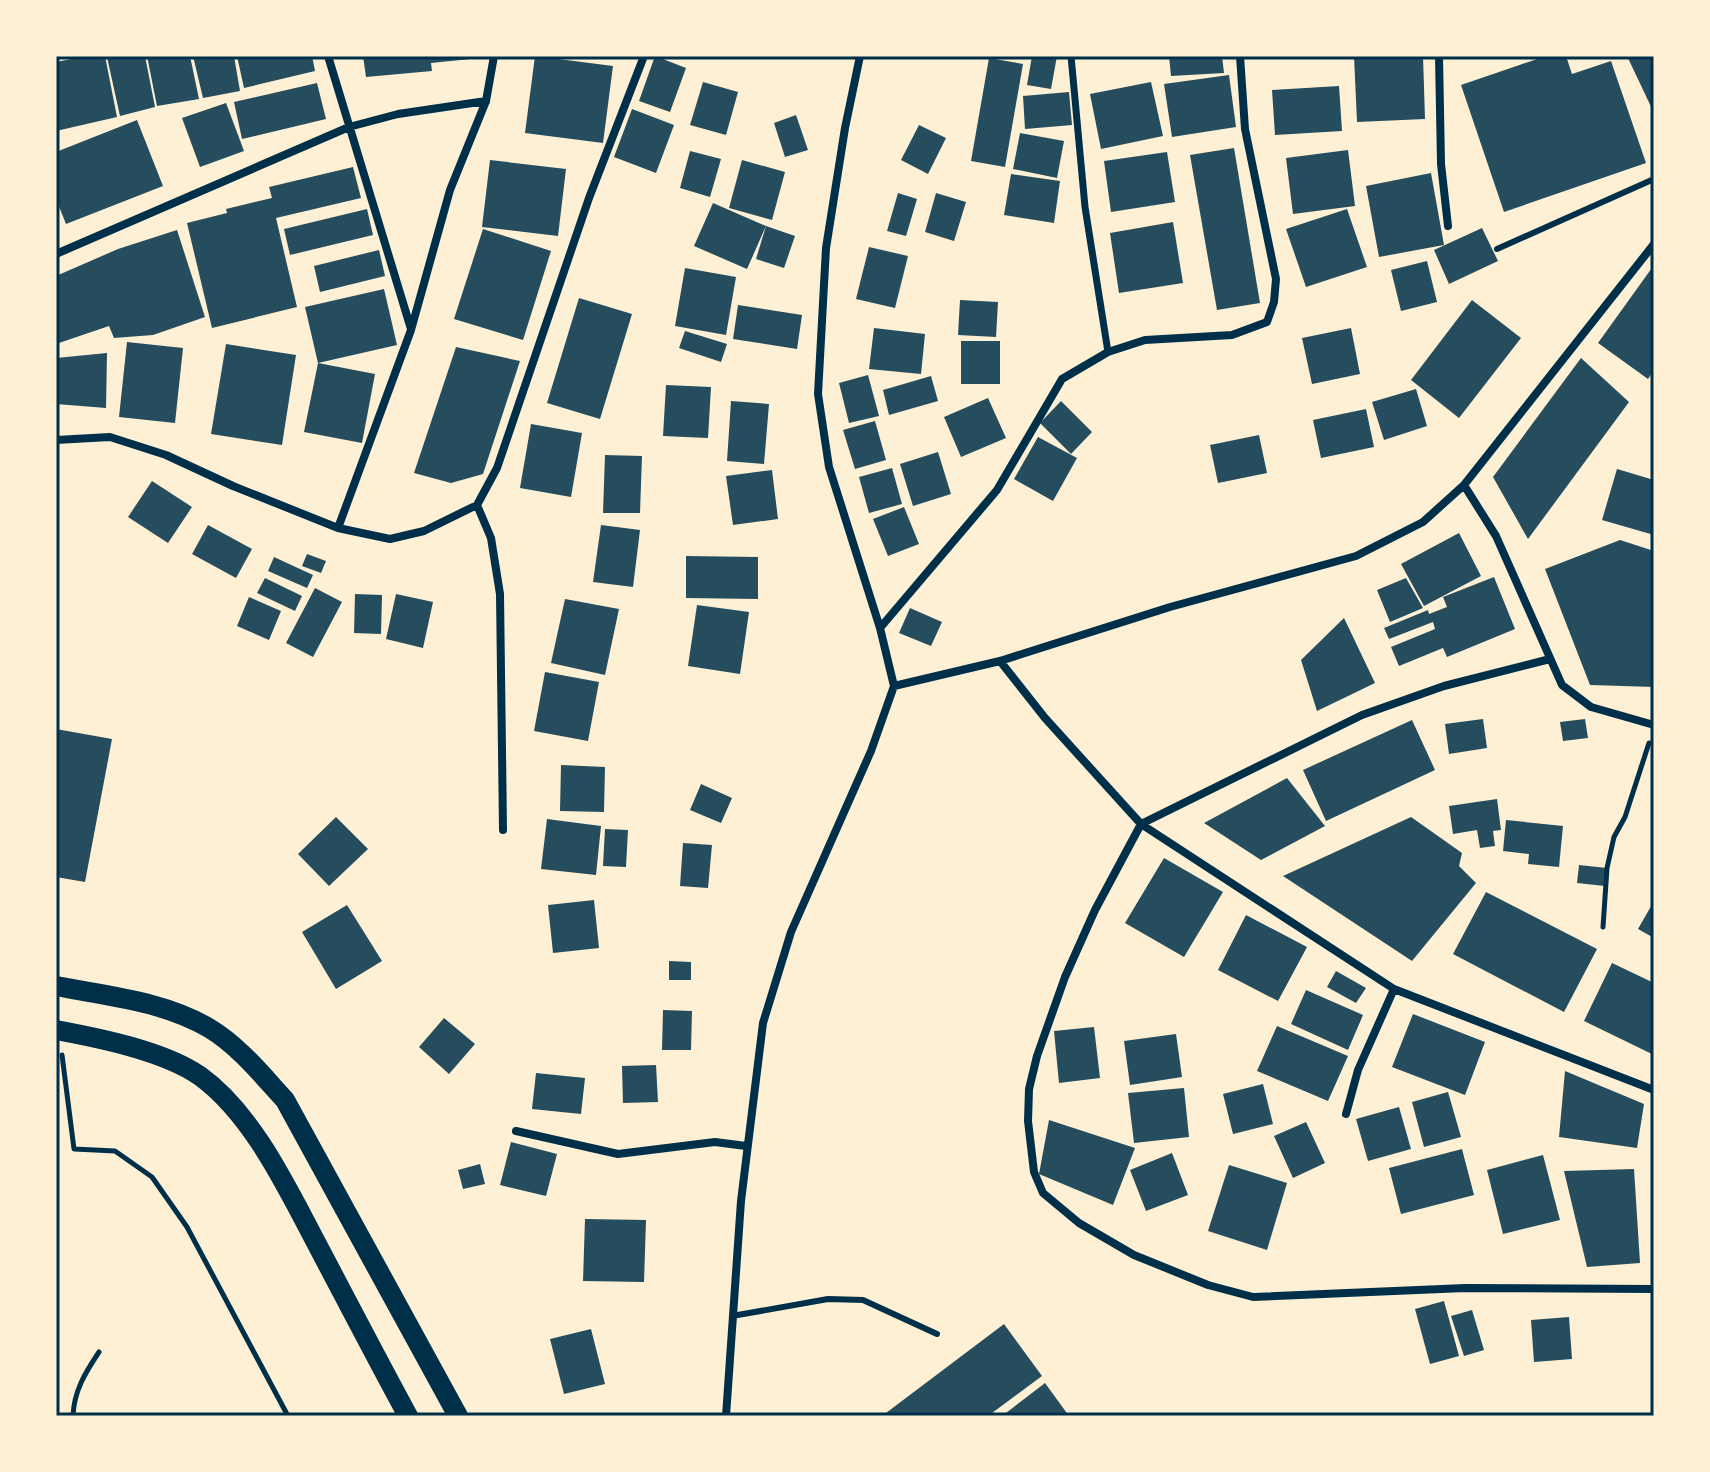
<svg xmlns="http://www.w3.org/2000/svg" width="1710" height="1472" font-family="Merriweather,serif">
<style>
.building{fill:#264d5e}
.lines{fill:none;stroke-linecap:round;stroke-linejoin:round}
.path{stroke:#003049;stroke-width:5}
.service{stroke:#003049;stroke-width:6}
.pedestrian{stroke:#003049;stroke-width:7}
.minor{stroke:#003049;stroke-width:8}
.primary{stroke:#003049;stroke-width:20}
.neatline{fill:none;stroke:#003049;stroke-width:3}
</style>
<rect width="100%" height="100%" fill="#fdf0d5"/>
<path class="building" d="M87,56H105L117,117L56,131V62Z
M145,56L155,107L120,116L107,57Z
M147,56H190L199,99L157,106Z
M193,56H234L240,91L203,98Z
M237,56H312L315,71L244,88Z
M363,56H479L480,58L431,63L432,71L366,77Z
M535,56L613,66L603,143L525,133Z
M655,56L686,68L670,112L639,101Z
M1032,56H1057L1051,89L1027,85Z
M1169,56H1222L1224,73L1171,76Z
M1354,56H1423L1425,119L1357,122Z
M1546,56H1566L1572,74L1611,61L1646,163L1504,212L1461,85Z
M1627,56H1654V113Z
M989,58L1023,64L1005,167L971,161Z
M1229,75L1236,127L1172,137L1164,84Z
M703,82L738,92L726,135L690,125Z
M1151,82L1163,136L1101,149L1090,94Z
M317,83L326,119L242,139L234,102Z
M1339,86L1342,131L1275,135L1272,90Z
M1069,92L1072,125L1025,129L1023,96Z
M226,103L244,151L200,167L182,118Z
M632,109L674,125L656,173L614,157Z
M796,115L808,150L785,157L774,123Z
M137,120L163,186L66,224L56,199V152Z
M919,125L946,138L928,174L901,160Z
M1020,133L1064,141L1057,178L1013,169Z
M1234,148L1260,303L1217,310L1190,155Z
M1348,150L1355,206L1293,214L1286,158Z
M690,151L721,159L710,197L680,188Z
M1167,152L1175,202L1111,212L1104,161Z
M490,160L566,169L558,236L482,227Z
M742,160L785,172L772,220L729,208Z
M353,167L361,198L276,218L297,307L212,328L187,223L227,213L226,209L272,198L269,187Z
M1431,173L1444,245L1379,257L1366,186Z
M1011,174L1060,181L1054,223L1004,215Z
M898,193L917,199L906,236L887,231Z
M936,193L966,202L954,241L925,232Z
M713,203L766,226L747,269L694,246Z
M367,209L373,235L290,255L284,229Z
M1347,209L1367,267L1306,287L1286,229Z
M1173,222L1183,283L1119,293L1110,233Z
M766,226L795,236L784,268L756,259Z
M1482,228L1498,261L1449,284L1434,250Z
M483,229L551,251L523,340L454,319Z
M177,230L205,317L153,335L114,338L109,326L56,344V276L118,249Z
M869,247L908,256L895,308L856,299Z
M379,250L385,276L320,292L314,266Z
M1427,261L1437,302L1401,311L1391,270Z
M1654,265V370L1648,379L1598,343Z
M685,268L736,277L726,335L675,326Z
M384,289L397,345L318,363L375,374L362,443L304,432L318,363L305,307Z
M579,298L632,314L600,419L547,403Z
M960,300L998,302L996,337L958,335Z
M1472,300L1521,338L1459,418L1411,380Z
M738,305L802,315L797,349L733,339Z
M874,328L925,334L921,374L869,369Z
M1351,328L1360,374L1312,384L1302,338Z
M685,331L727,344L721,362L679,348Z
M961,341H1000V384H961Z
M127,342L183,348L175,423L119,417Z
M226,344L296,355L282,445L211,434Z
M456,347L520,361L483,474L451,483L414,473Z
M107,353L106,408L56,404V358Z
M1581,358L1629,402L1528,539L1493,477Z
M868,375L879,416L849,423L839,383Z
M931,376L938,401L889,415L883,390Z
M666,385L711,387L708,438L663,436Z
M1416,389L1427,426L1384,440L1372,402Z
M988,398L1006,438L961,457L944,417Z
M731,401L769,404L764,464L727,461Z
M1061,401L1092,432L1071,454L1040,423Z
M1366,409L1374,447L1321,458L1313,420Z
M875,421L886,460L855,469L843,430Z
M531,424L582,433L571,497L520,488Z
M1259,435L1267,473L1218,483L1210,445Z
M1038,437L1077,458L1053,501L1014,479Z
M938,452L951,494L913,506L900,464Z
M605,455L642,456L640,513H603Z
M892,468L902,504L869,513L859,477Z
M1617,469L1654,480V535L1602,520Z
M772,470L778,519L733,525L726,476Z
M152,481L192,507L168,543L128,517Z
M904,507L919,544L888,556L873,519Z
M208,525L252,549L236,578L192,554Z
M601,525L640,530L633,587L593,582Z
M1459,533L1481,576L1424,606L1401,564Z
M1620,540L1654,551V687L1590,685L1545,569Z
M307,554L326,561L321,573L302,566Z
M686,556L758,557V599L686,598Z
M274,557L313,575L307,588L268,571Z
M1494,577L1515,629L1447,657L1443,648L1399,666L1391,647L1435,629L1433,622L1389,639L1384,628L1428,610L1429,614L1447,607L1443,597Z
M265,578L302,596L295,611L257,593Z
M1406,578L1423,608L1390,622L1377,590Z
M315,588L342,602L313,657L286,643Z
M355,594L382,595L381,634L354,633Z
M396,594L433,602L423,648L386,639Z
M249,597L281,611L269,640L237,626Z
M565,599L619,609L605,675L551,663Z
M697,605L749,612L740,674L688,666Z
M910,608L942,622L931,646L899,633Z
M1344,618L1375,683L1317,711L1301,660Z
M545,672L599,682L588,741L534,731Z
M1483,719L1487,748L1449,754L1445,724Z
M1585,719L1588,738L1563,741L1560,722Z
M1412,720L1435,770L1326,821L1303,770Z
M56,729L112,739L85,882L56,877Z
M561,765L605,767L604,812L560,811Z
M1287,778L1325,826L1261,860L1204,823Z
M701,784L732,798L721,823L690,810Z
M1497,799L1501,830L1493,831L1495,846L1480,848L1477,830L1453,834L1449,806Z
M336,817L368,849L329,886L298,854Z
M1411,817L1462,853L1459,866L1476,883L1412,961L1283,876Z
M547,819L601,826L596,875L541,869Z
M1506,820L1563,826L1559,867L1528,864L1529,854L1503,851Z
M605,829L628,830L626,867L603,866Z
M683,843L712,845L708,888L680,886Z
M1164,858L1223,892L1184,957L1125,923Z
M1579,865L1607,868L1605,886L1577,883Z
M1486,892L1597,949L1564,1012L1453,954Z
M594,900L599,948L553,953L548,905Z
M1654,901V938L1638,929Z
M347,905L382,961L336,989L302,932Z
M1246,915L1307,947L1278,1001L1218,970Z
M669,961L691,962V980H669Z
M1612,963L1654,983V1055L1584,1021Z
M1336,971L1366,988L1356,1003L1327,987Z
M1306,990L1363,1015L1348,1050L1291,1024Z
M663,1010L692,1011L691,1050H662Z
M1413,1014L1485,1042L1465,1095L1392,1067Z
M444,1018L475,1044L449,1074L419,1047Z
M1277,1026L1348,1056L1328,1101L1257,1071Z
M1094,1027L1100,1078L1059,1083L1054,1031Z
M1176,1034L1182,1077L1130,1085L1124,1041Z
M656,1065L658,1102L623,1103L622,1066Z
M1565,1071L1644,1104L1637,1148L1559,1137Z
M536,1073L585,1078L581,1114L532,1109Z
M1263,1084L1273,1124L1233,1134L1223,1094Z
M1184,1088L1189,1137L1134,1143L1128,1093Z
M1448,1092L1461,1137L1424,1147L1412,1102Z
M1399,1107L1411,1149L1368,1161L1356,1119Z
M1049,1120L1135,1148L1113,1205L1039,1174Z
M1306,1122L1325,1163L1293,1178L1274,1136Z
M511,1142L557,1154L546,1196L500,1185Z
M1462,1149L1474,1195L1401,1214L1389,1168Z
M1172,1153L1188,1195L1146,1211L1130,1170Z
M1543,1155L1560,1220L1503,1234L1487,1170Z
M480,1164L485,1184L463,1189L458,1170Z
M1229,1165L1287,1183L1267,1250L1208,1231Z
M1634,1169L1640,1263L1587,1267L1564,1171Z
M585,1219L646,1220L644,1282L583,1281Z
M1444,1301L1459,1356L1430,1364L1415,1309Z
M1472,1310L1484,1350L1464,1356L1451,1316Z
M1569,1317L1572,1359L1534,1362L1531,1320Z
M1004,1324L1042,1376L988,1416H882Z
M591,1329L605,1384L564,1394L550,1339Z
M1045,1383L1069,1416H1002Z"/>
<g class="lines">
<path class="path" d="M1603,927L1607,868L1614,837L1625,817L1649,743
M62,1055L74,1149L115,1151L152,1177L187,1227L288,1416
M73,1416C74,1391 85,1373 99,1352"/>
<path class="service" d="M1497,249L1654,179
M732,1316L828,1299L863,1300L937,1334"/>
<path class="pedestrian" d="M1071,56L1085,207L1108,352"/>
<path class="minor" d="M328,56L411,329
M1439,56L1441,164L1448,226
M56,254L349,127L398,114L486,101
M56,440L110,437L166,455L233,486L338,528L390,539L424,531L477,505
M1464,485L1496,536L1562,685L1591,707L1654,725
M338,528L411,330L450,190L486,101L494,56
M880,628L997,490L1062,379L1108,352L1145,340L1232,335L1267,322L1274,302L1276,279L1245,129L1240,56
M1550,659L1444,686L1362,715L1141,824L1095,910L1065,977L1037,1056L1029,1089L1028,1121L1034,1172L1043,1193L1079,1223L1134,1255L1208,1285L1253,1297L1465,1288L1654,1289
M1000,661L1045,718L1141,824L1394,989L1654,1090
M894,686L1000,661L1170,607L1356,556L1423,522L1464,485L1654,244
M503,830L500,594L491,538L477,505L497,468L589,198L644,56
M1346,1114L1358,1070L1394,989
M516,1131L618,1154L715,1142L746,1146
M726,1416L741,1201L763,1023L791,932L871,751L894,686L880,628L829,467L818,394L826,248L845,128L860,56"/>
<path class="primary" d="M56,986C107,996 163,1001 209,1028C239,1046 262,1075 285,1100L458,1416
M56,1030C99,1038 164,1051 200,1076C254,1115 289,1192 320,1250C349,1305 378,1361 408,1416"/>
</g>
<rect width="1710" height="1472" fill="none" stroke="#fdf0d5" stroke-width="116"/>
<rect x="58" y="58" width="1594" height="1356" class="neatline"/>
</svg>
